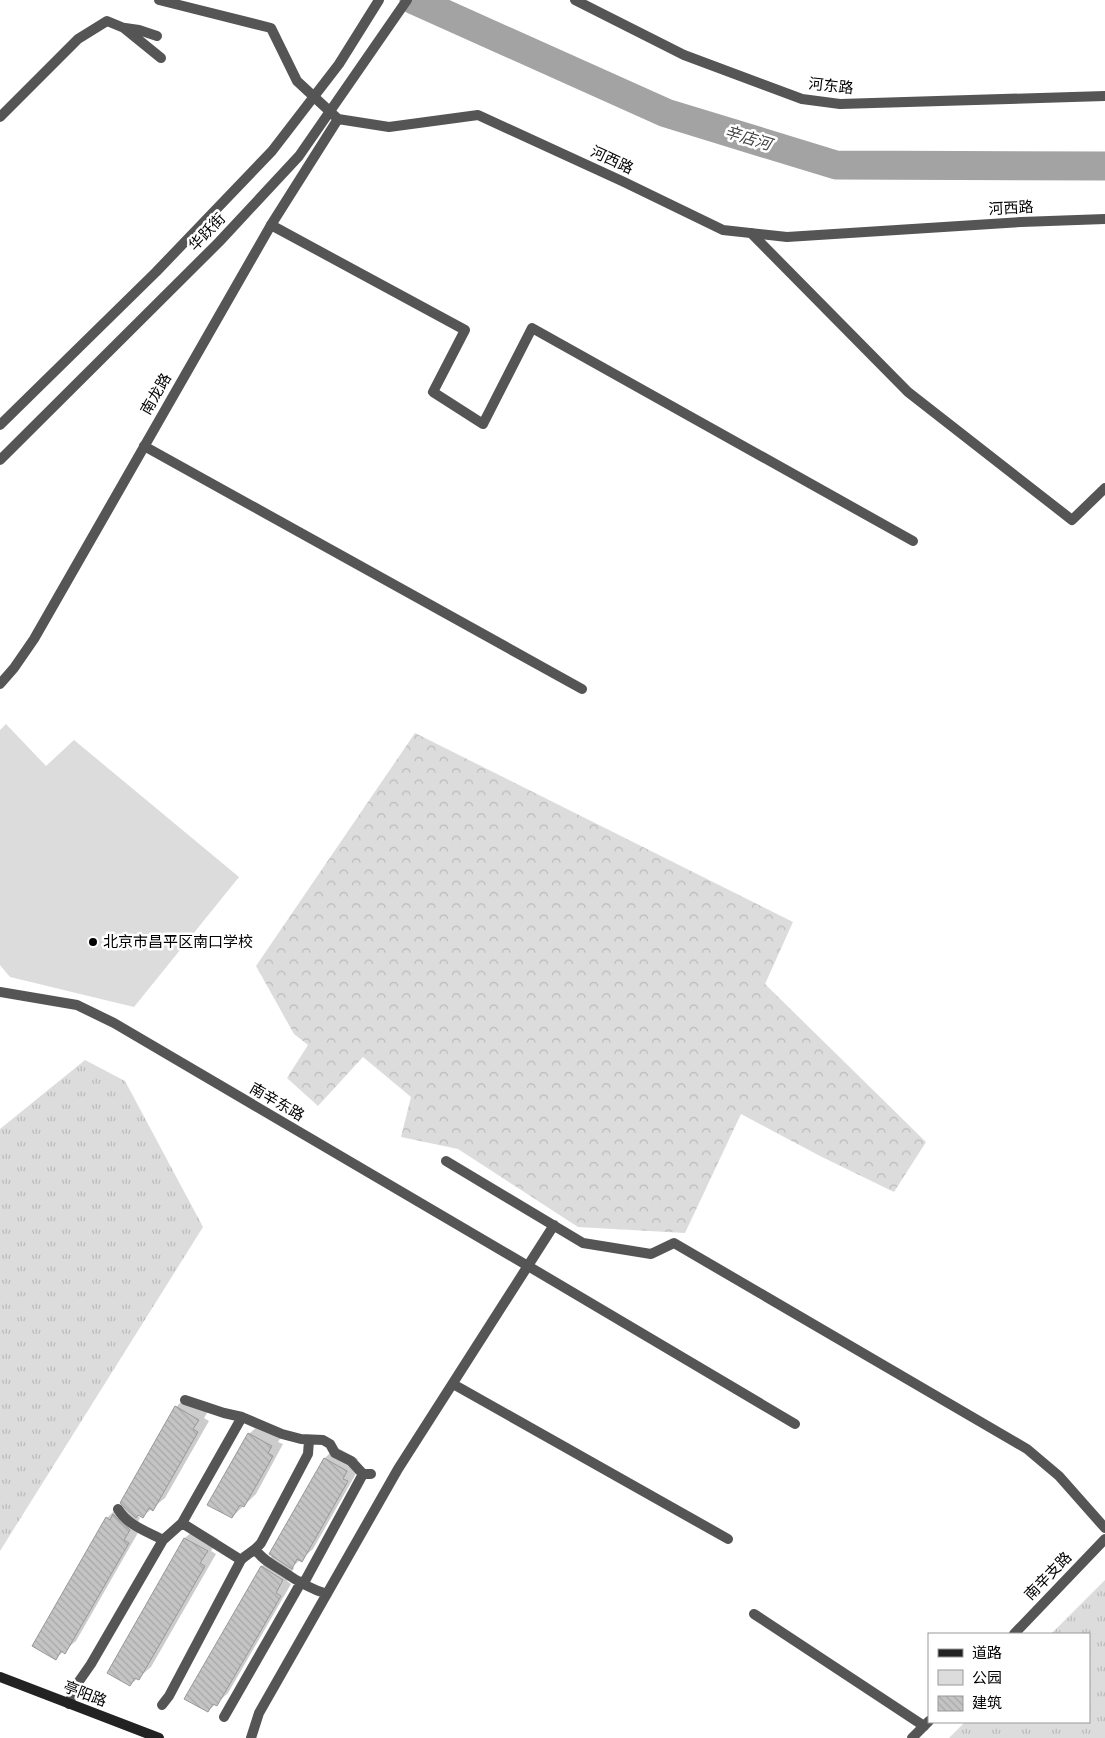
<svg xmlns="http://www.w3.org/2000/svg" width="1105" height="1738" font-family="'DejaVu Sans','Noto Sans SC',sans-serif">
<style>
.grass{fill:url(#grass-tufts)}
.forest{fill:url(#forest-crowns)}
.park{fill:#dcdcdc}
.shadow{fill:#0003}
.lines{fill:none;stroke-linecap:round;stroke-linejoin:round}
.river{stroke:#a3a3a3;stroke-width:29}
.building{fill:url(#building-back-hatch);stroke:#999}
.minor{stroke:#555;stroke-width:10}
.tertiary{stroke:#555;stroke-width:10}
.secondary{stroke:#222;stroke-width:10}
.poi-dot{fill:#000;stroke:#fff;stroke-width:2}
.labels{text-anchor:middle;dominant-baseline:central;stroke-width:5;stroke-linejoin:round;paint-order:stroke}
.street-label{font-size:15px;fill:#000;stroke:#fff}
.poi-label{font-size:15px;fill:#000;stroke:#fff;text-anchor:start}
.water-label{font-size:16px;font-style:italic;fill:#444;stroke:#fff}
</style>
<defs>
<pattern id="grass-tufts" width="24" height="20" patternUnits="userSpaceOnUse" patternTransform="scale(1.25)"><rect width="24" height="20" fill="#dcdcdc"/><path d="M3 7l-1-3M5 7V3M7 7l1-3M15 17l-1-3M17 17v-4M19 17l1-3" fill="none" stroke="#bbb"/></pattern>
<pattern id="forest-crowns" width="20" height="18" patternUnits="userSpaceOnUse" patternTransform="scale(1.25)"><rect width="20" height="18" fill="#dcdcdc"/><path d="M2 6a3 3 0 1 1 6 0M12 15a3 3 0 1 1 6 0" fill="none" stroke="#bbb"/></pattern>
<pattern id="building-back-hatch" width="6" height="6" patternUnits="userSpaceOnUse" patternTransform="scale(1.25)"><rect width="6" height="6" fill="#c4c4c4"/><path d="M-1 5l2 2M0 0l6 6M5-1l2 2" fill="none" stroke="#a7a7a7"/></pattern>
</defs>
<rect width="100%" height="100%" fill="#fff"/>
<path class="grass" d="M85,1060L125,1081L203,1227L0,1551V1129Z
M1105,1580V1738H949L965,1722H1089V1634H1051Z"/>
<path class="forest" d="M415,733L793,922L765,984L926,1142L894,1192L822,1157L741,1114L685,1233L578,1227L458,1149L401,1137L411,1097L363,1057L318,1106L287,1078L308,1045L294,1034L256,966Z"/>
<path class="park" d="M6,724L46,766L74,740L239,877L134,1007L10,977L0,965V730Z"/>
<path class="shadow" d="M188,1396L210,1408L204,1418L209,1421L165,1498L143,1516L135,1513L140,1518L135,1528L139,1531L76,1641L56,1658L107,1518L118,1507L121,1508L124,1505L176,1407Z
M261,1423L283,1434L278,1442L283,1444L256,1494L232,1517L249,1434Z
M336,1447L358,1459L353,1467L358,1470L313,1549L292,1567L294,1568L287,1581L291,1584L228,1693L208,1711L186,1698L262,1566L273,1555L270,1553L325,1458Z
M197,1527L218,1539L211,1551L216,1554L151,1667L130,1685L108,1672L185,1538Z"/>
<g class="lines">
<path class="river" d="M414,0L666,113L836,165L1105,166"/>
</g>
<path class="building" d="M175,1406L199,1420L193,1429L198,1432L153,1511L149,1508L143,1518L138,1515L136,1518L120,1503Z
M248,1433L272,1446L268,1453L273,1456L244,1507L240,1505L232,1518L207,1505Z
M324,1458L347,1471L343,1479L348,1481L302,1562L297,1559L292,1569L269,1554Z
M113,1514L130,1530L124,1540L129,1543L65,1654L61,1651L56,1660L32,1646L106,1517L110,1520Z
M184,1538L208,1551L200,1563L205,1566L139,1680L135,1678L130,1686L107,1673Z
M261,1566L283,1580L276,1593L281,1596L217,1706L213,1704L208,1712L184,1699Z"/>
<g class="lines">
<path class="minor" d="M125,28L139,30L157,36
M0,117L78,39L107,21L124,28L161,58
M271,225L465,330L433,392L483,424L532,328L913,541
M751,233L908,392L1072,520L1105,488
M144,446L582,689
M446,1161L583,1243L651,1254L674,1243L1027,1449L1059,1476L1105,1528
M528,1266L795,1424
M453,1384L728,1539
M185,1400L224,1413L242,1417L282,1434L301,1439L323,1440L330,1444L335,1453L351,1461L363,1474H371
M118,1509C127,1525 148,1532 163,1540
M182,1523L241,1560
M256,1550C263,1561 274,1565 284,1572C298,1582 311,1589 327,1594
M754,1614L924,1726
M69,1704L75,1687L91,1664L163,1540L182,1523L242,1417
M162,1705L169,1696L241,1560C248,1553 255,1551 261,1543L308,1454L309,1440
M224,1717L295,1593L300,1584L306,1579L363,1474
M251,1738L259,1713L398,1469L554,1225"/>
<path class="tertiary" d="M159,0L271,28L297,81L338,119L389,127L478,115L624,182L723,230L787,237L1021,222L1105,219
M575,0L684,55L802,99L840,104L1105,96
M0,425L156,272L272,151L339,64L379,0
M0,460L219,242L299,156L407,0
M0,684L14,668L34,639L271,225L338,119
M0,992L77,1005L114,1023L528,1266
M1014,1634L1105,1539
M912,1738L929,1721"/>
<path class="secondary" d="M0,1677L159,1738"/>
</g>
<circle class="poi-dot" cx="93" cy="942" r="5"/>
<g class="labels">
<g class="street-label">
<text transform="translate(831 86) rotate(6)">河东路</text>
<text transform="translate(612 160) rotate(25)">河西路</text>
<text transform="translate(1011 208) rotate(-3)">河西路</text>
<text transform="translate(207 232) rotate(-46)">华跃街</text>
<text transform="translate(156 394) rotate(-60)">南龙路</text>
<text transform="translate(277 1102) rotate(30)">南辛东路</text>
<text transform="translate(1048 1576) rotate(-46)">南辛支路</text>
<text transform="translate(85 1694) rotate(21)">亭阳路</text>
</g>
<g class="poi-label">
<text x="103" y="942">北京市昌平区南口学校</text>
</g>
<g class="water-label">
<text transform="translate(748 138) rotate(17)">辛店河</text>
</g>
</g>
<rect x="928" y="1633" width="162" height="90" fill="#ffffff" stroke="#999999"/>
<rect x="938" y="1649" width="25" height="8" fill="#222222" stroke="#999999"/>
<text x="972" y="1658" font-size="15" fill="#000000">道路</text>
<rect x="938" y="1670" width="25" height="15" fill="#dcdcdc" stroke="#999999"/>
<text x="972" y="1683" font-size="15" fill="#000000">公园</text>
<rect x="938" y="1696" width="25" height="15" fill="url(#building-back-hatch)" stroke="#999999"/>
<text x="972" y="1708" font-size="15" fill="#000000">建筑</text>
</svg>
